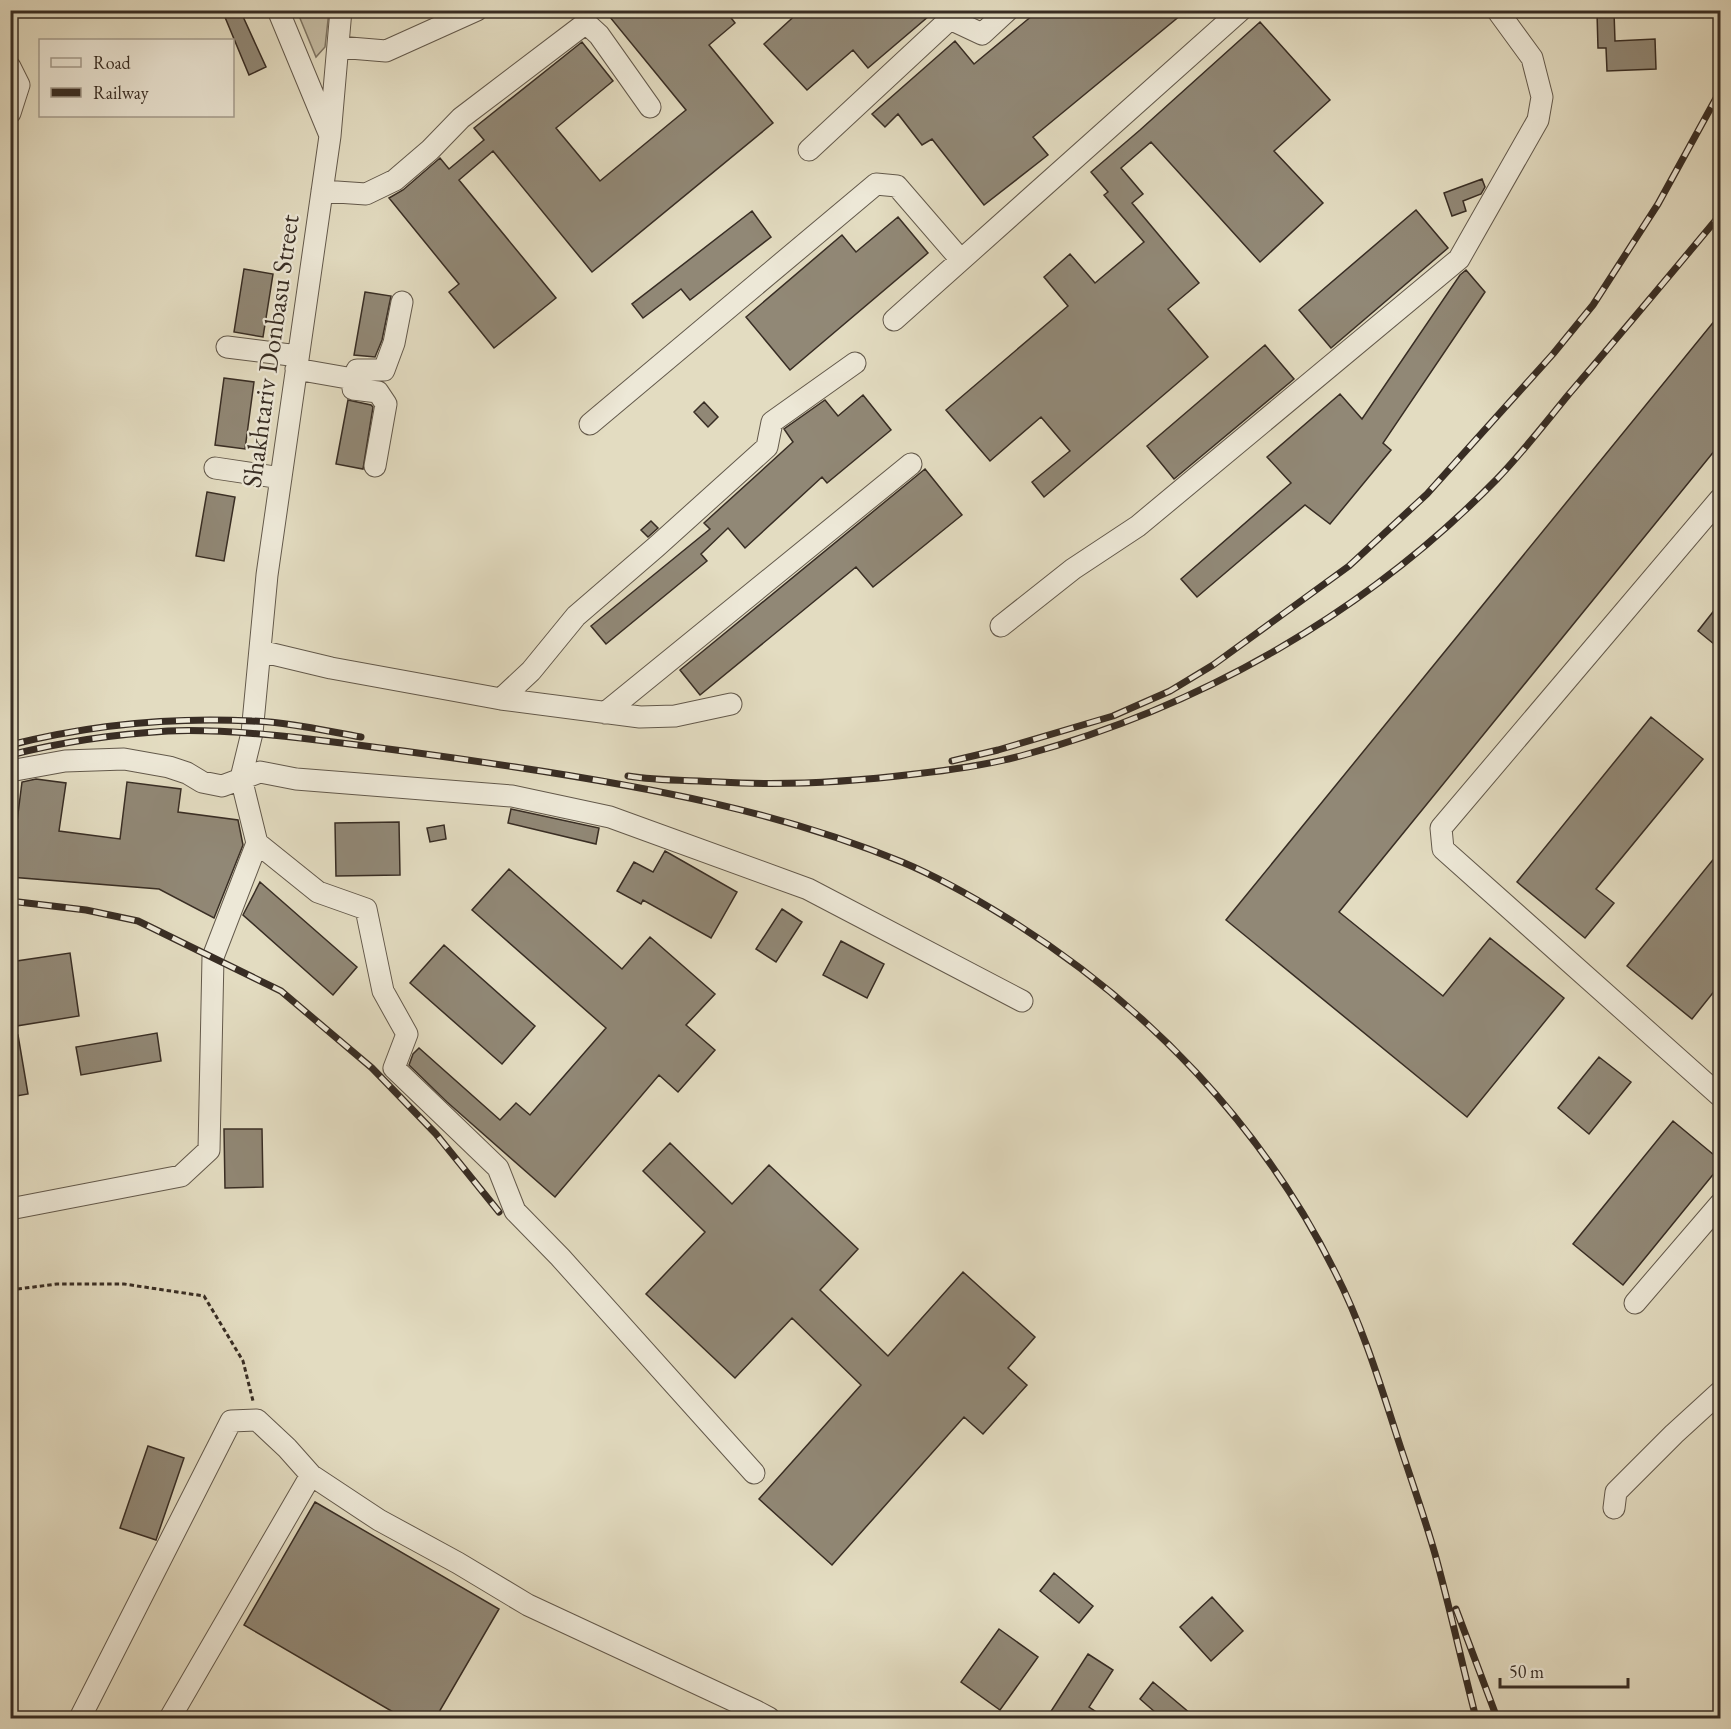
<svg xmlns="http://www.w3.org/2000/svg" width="1731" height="1729" font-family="'EB Garamond',serif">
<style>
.green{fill:#c6bea6;stroke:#7f7665;stroke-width:1.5}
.building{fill:#918876;stroke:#382d24;stroke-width:1.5}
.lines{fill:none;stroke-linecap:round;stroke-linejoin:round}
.minor-casing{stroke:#63594b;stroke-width:23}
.path{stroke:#382d24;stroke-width:3;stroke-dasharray:4.5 3;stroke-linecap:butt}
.minor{stroke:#ede8d7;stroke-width:21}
.rail-casing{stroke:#382d24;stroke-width:7}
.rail{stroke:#ede8d7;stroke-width:4.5;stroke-dasharray:14;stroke-linecap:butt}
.labels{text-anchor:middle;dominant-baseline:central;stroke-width:4.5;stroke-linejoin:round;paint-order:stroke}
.street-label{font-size:27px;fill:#382d24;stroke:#ede8d7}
</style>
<rect width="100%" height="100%" fill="#e3dcc1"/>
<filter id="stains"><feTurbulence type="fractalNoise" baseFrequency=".00333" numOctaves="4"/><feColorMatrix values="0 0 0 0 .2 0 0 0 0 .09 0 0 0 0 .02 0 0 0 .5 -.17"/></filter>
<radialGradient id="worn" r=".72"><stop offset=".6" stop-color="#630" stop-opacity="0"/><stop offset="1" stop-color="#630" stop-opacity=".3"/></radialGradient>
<path class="green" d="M297,11H329L325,47L316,57Z"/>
<path class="building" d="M222,10H240L266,67L249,75Z
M617,10H725L735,23L709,45L773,123L592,272L493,151L459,180L556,298L494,348L449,292L459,284L389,198L403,190L440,158L449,169L484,140L474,128L582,42L613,81L556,128L600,181L686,110L609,16Z
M801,10H936L868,68L853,50L807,90L764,44Z
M1039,10H1187L1033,137L1048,155L984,205L932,139L922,145L898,114L885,127L872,114L955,41L974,64Z
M1614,12L1615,41L1655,39L1656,69L1607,71L1606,48H1598L1597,13Z
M1260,22L1330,100L1274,151L1323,203L1260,262L1151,142L1121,168L1143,194L1132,203L1199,283L1168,309L1208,357L1044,497L1032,482L1070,451L1041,417L990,461L946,410L1068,306L1044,277L1070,254L1095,283L1144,242L1104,195L1108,192L1091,172L1140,130Z
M1482,179L1485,187L1481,194L1463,201L1466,211L1452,216L1444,193Z
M1416,210L1448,248L1331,348L1299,310Z
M752,211L771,237L690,300L681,289L643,318L632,304Z
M898,217L928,253L790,370L746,317L842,235L856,252Z
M244,269L273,274L263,337L234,332Z
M1466,270L1485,292L1383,443L1391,450L1330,524L1305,505L1197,597L1181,579L1291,483L1267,457L1340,394L1362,419L1460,275Z
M365,292L391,296L382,340L375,357L354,355Z
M1720,314V444L1339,912L1443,996L1490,938L1564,998L1467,1117L1226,920Z
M1265,345L1294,379L1174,479L1147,446Z
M224,378L254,382L245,449L215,445Z
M863,395L891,430L827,483L822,477L745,548L728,528L701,554L707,561L606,644L591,626L710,529L704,523L793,442L784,429L825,400L838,416Z
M348,400L371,405L373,407L363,469L336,464Z
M704,402L718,417L708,427L694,412Z
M925,469L962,515L873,587L856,567L700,695L680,670Z
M207,492L235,497L224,561L196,556Z
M651,521L658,528L648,537L641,530Z
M1720,603V649L1698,631Z
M1651,717L1703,759L1596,889L1614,903L1585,938L1517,882Z
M36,779L66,783L59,831L120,839L127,782L181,789L178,812L238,820L243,845L214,918L159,889L10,877L22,782Z
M511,809L599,828L596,844L508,823Z
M399,822L400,875L336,876L335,823Z
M444,825L446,839L430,842L427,828Z
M665,851L737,892L711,938L643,900L641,904L617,891L634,862L653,872Z
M1720,851V984L1692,1019L1627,966Z
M509,869L622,969L650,937L715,994L686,1025L715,1050L678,1092L659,1075L555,1197L447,1102L409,1065L413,1054L419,1048L500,1120L516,1103L530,1115L606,1028L472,910Z
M260,882L357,967L333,995L243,915Z
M782,909L802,922L776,962L756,949Z
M841,941L884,964L867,998L823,975Z
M444,945L535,1026L502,1064L410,983Z
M70,953L79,1016L10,1027V962Z
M157,1033L161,1061L81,1075L76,1047Z
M10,1035H18L28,1094L10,1097Z
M1599,1057L1631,1082L1589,1134L1558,1108Z
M1673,1121L1720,1160V1166L1623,1285L1573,1244Z
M224,1129H262L263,1187L225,1188Z
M670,1143L732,1204L769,1165L858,1249L820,1290L888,1356L963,1272L1035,1337L1008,1368L1027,1385L983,1434L964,1417L832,1565L759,1499L861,1385L792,1318L735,1378L646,1294L705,1232L643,1171Z
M148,1446L184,1458L156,1540L120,1528Z
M315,1502L499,1609L435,1719H405L244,1625Z
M1054,1573L1093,1606L1079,1623L1040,1591Z
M1212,1597L1243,1631L1211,1661L1180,1627Z
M999,1629L1038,1657L1000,1710L961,1682Z
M1088,1654L1113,1670L1089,1707L1107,1719H1046Z
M1153,1682L1197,1719H1163L1140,1699Z"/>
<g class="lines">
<defs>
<path id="minor" d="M278,10L329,133
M338,47L386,51L477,10
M10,67L19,85
M10,113L19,85
M809,150L950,19L982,34L1008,10
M322,191L366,194L395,180L430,150L461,118L586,23L599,35L650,107
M894,320L1241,10
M227,347L298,356
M296,369L353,379L357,370H384L394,343L402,302
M353,379V389L378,392L386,404L375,466
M590,424L876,184L897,186L961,260
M215,468L281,478
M1720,499L1441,828L1443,849L1720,1096
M1001,626L1073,569L1138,526L1459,259L1538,120L1542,97L1532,58L1497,10
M260,651L331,668L501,699L640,717L675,716L731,704
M501,699L531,671L576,616L656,547L767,447L772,422L855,363
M605,713L911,464
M10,771L65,761L124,759L169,767L187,773L202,782L222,786L260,772L296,779L512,796L610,817L808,889L1022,1001
M257,843L318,892L366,909L383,991L407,1034L394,1068L498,1168L515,1211L560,1257L754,1473
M10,1209L181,1176L209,1150L213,957L257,843L241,778L252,733L267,575L330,136L341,10
M1635,1303L1720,1204
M1614,1508L1616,1492L1674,1434L1720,1392
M80,1718L231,1421L257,1420L287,1448L311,1475L379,1520L458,1563L528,1605L756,1711L769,1718
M170,1718L311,1475"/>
</defs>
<use href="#minor" class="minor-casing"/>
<path class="path" d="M10,1290L57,1284H124L204,1296L243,1361L253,1401"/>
<use href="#minor" class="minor"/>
<defs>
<path id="rail" d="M10,745C89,725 172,717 252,721C288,722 326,731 361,737
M10,755C62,742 116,734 168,731C218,729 268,734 317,740C384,748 449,757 515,767C647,787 778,811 902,862C938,877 973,897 1007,918C1146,1004 1262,1125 1335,1272C1361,1323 1378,1377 1395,1430C1408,1471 1423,1512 1435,1554C1450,1608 1462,1664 1476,1718
M952,761L998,750L1113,716L1170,691L1213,665L1349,566L1427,494L1553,354L1593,305L1658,204L1720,91
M628,776C658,781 689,780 720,782C785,786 849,782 915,774C951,770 988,765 1024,755C1203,706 1367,612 1497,479C1523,452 1546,422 1569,394C1620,335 1670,275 1720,215
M10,901L86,910L138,921L281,991L372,1068L436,1134L499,1212
M1456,1609L1497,1718"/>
</defs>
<use href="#rail" class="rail-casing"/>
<use href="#rail" class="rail"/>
</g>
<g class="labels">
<g class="street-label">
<text transform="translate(270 351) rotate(-82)">Shakhtariv Donbasu Street</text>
</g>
</g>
<rect width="1731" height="1729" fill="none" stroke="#e3dcc1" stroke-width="36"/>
<rect x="12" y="12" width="1707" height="1705" fill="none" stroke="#382d24" stroke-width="3"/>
<rect x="18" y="18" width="1695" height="1693" fill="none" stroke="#382d24" stroke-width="1.5"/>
<rect x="39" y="39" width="195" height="78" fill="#ede8d7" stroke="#a59d8f" stroke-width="1.5"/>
<rect x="51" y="58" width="30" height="9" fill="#ede8d7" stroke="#a59d8f" stroke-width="1.5"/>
<text x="93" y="69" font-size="18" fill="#382d24">Road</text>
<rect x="51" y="88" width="30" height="9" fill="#382d24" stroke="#a59d8f" stroke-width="1.5"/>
<text x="93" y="99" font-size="18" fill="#382d24">Railway</text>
<path d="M1500 1678v9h128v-9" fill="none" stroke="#382d24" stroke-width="3"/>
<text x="1509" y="1678" font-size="18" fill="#382d24" stroke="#ede8d7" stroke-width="4.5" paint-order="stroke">50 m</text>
<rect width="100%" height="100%" filter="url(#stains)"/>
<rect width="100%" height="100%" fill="url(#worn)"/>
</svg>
